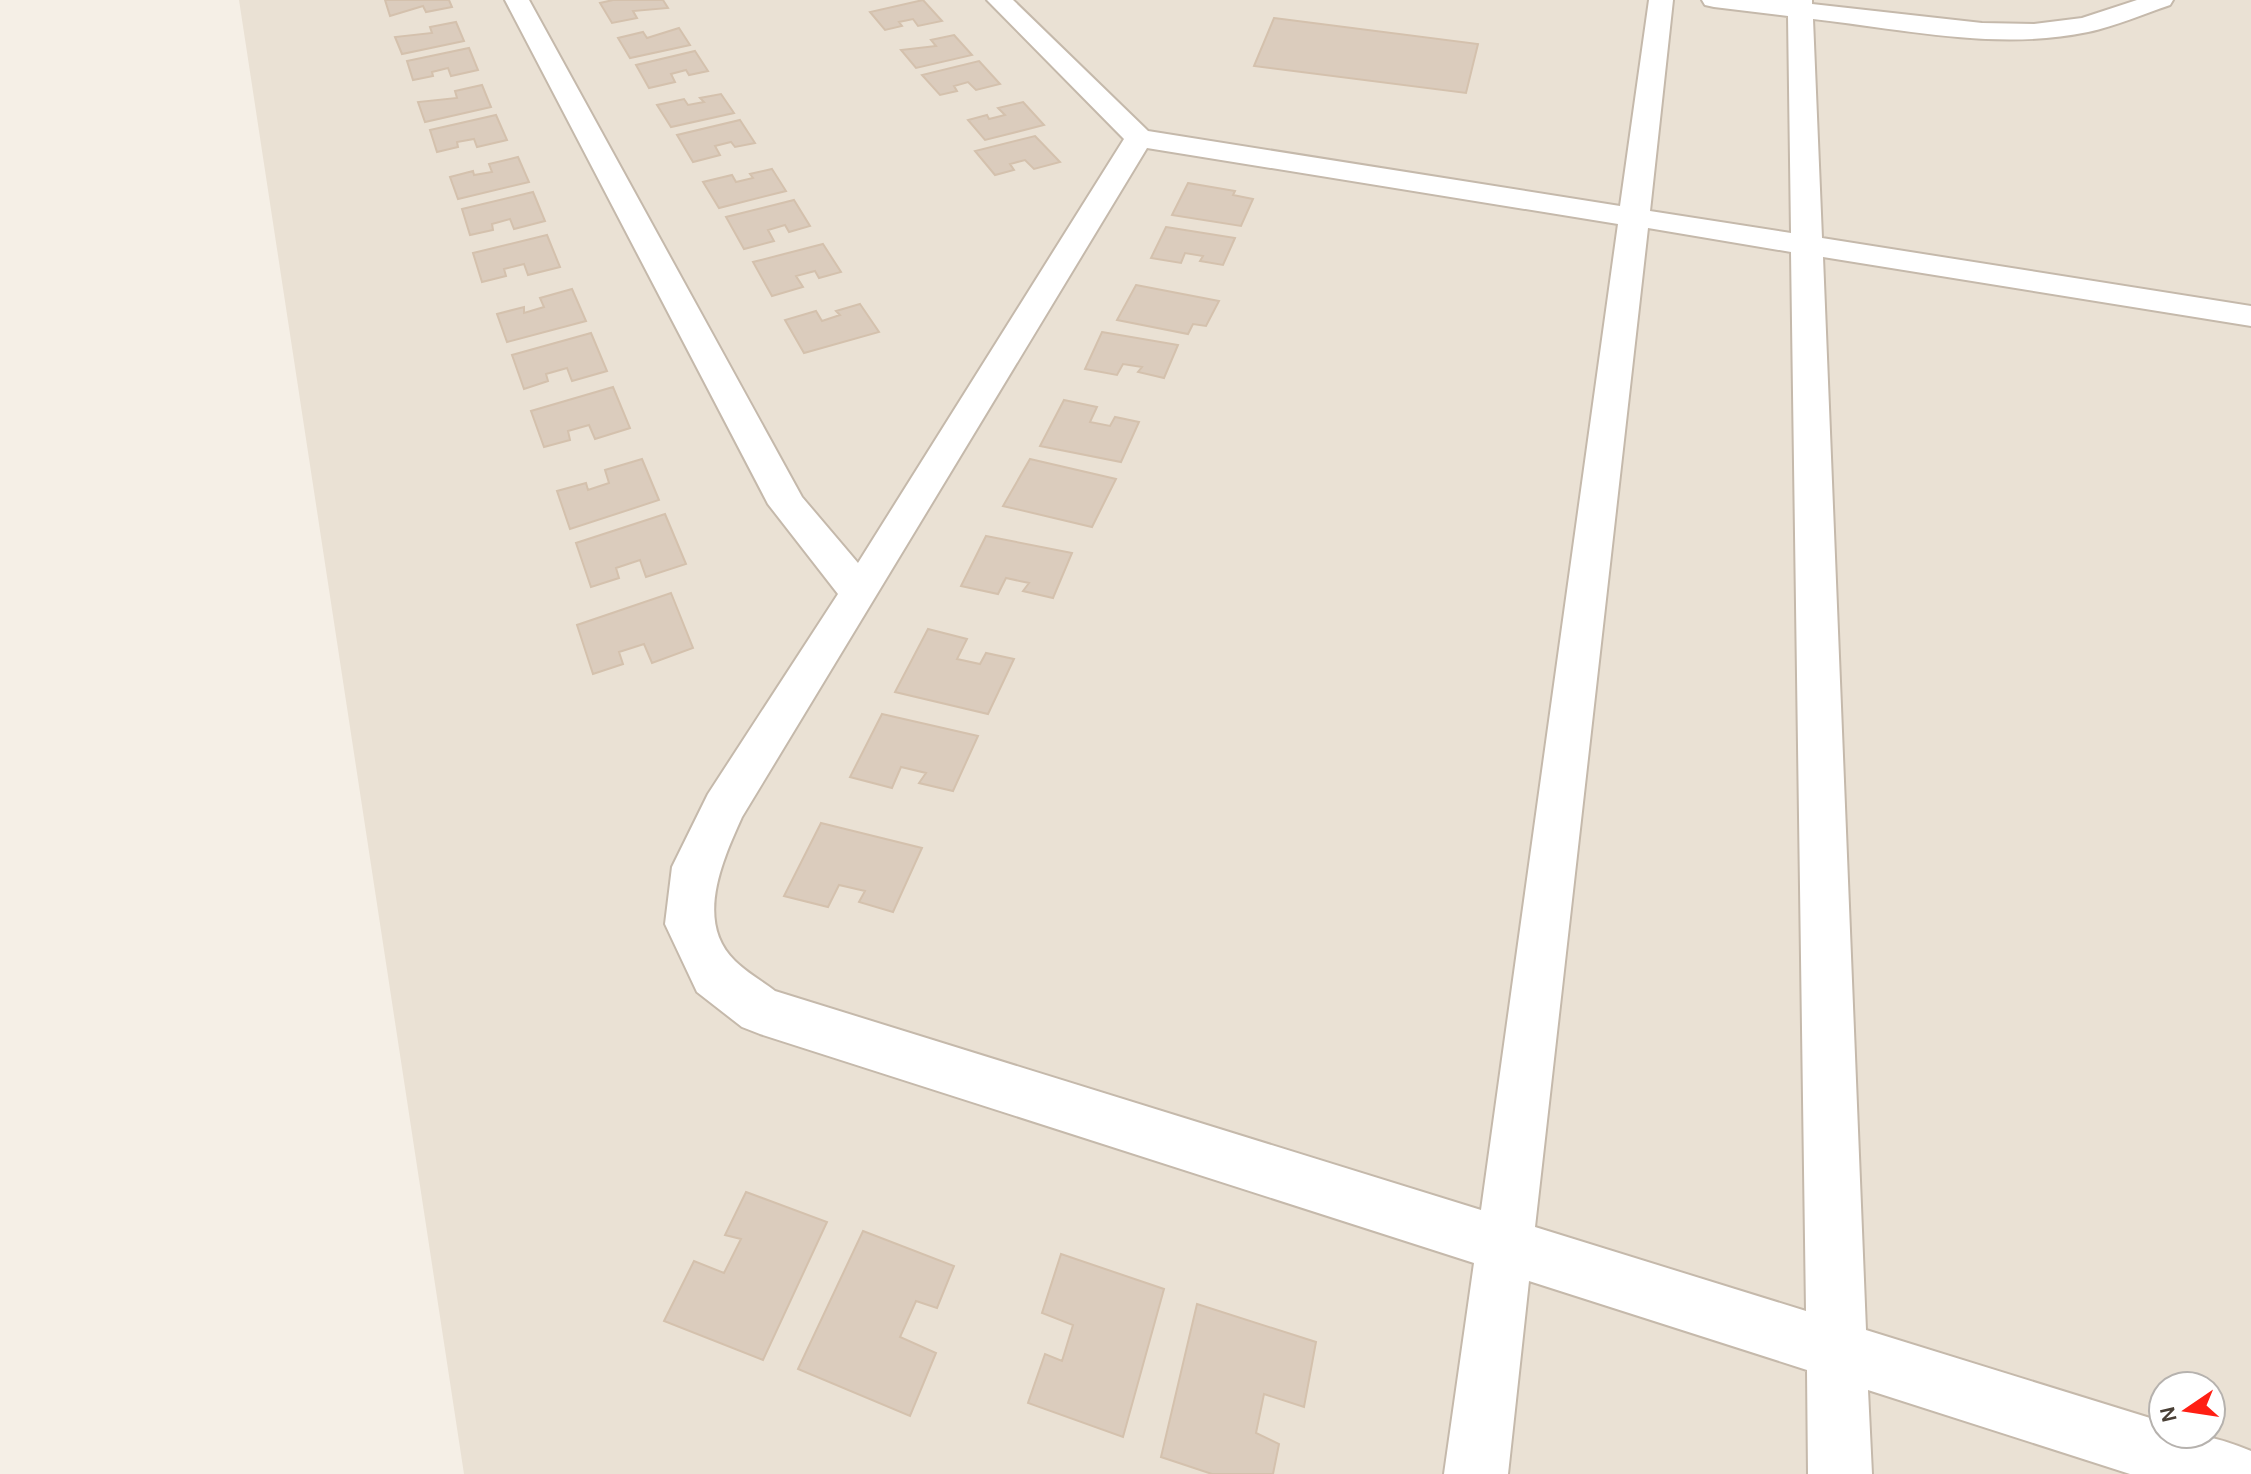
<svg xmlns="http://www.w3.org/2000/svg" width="2251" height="1474" font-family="Karla,sans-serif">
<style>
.residential{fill:#eae1d4;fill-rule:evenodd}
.building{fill:#dbccbd;stroke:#d4c1ad;stroke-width:2}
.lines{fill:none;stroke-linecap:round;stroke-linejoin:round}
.street-casing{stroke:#c5b9ab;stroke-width:4}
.street{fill:#fff;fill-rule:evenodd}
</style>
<rect width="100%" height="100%" fill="#f5efe6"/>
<path class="residential" d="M239,0H2251V1474H464ZM2163,1386H2211V1434H2163Z"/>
<path class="building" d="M385,0H449L452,7L426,12L423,6L390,16Z
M613,0H663L668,8L633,11L637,18L612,23L600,3Z
M923,0L942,21L918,26L913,19L899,22L902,26L885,30L870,12Z
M1274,18L1478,44L1466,93L1254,66Z
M456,22L464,41L402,54L395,37L432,33L430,27Z
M679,28L690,45L630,58L618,38L643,32L647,38Z
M954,35L972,55L916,68L901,50L936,46L931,40Z
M469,48L478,70L451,76L448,68L432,72L433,76L413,80L407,61Z
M695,51L708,71L689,75L686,70L671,74L675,82L649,88L636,65Z
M979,61L1000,84L976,90L968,82L954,86L957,91L940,95L922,75Z
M482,85L491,107L425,122L418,102L457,98L455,91Z
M721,94L734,113L671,127L657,105L684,99L688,105L704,102L700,98Z
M1023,102L1044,125L985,140L968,120L987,115L989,119L1005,115L998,108Z
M496,115L507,140L477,147L474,139L457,142L458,147L437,152L430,130Z
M740,120L755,143L735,147L731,142L715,146L720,155L693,162L677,135Z
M1035,136L1060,162L1034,169L1025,160L1010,164L1014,170L995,175L975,151Z
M518,157L529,182L458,199L450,177L473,171L474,175L492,172L489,164Z
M772,169L786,191L719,208L703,182L732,175L736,182L753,178L750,174Z
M1188,183L1235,191L1233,195L1253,199L1241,226L1172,215Z
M533,192L545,221L514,229L510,219L492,224L493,230L470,235L462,209Z
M794,200L810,226L789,232L785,225L768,230L774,241L744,249L726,217Z
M1166,227L1235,238L1223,265L1200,261L1203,256L1185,253L1181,263L1151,258Z
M547,235L560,267L528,275L524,264L504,269L506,276L482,282L473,253Z
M823,244L841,272L819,278L815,271L796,276L803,287L772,296L753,262Z
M1136,285L1219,301L1206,326L1193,324L1188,334L1117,320Z
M572,289L586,321L507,342L497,314L524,307V313L544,307L540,298Z
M860,304L879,332L804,353L785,320L816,311L822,321L840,315L836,311Z
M1102,332L1178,345L1164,378L1138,372L1142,367L1123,364L1117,375L1085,369Z
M591,333L607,371L572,381L567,368L546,374L548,381L524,389L512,355Z
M613,387L630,428L595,439L589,425L568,431L570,440L544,447L531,411Z
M1064,400L1097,407L1090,422L1110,426L1115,417L1139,422L1121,462L1040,446Z
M642,459L659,500L570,529L557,491L586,483L588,490L609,483L605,470Z
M1030,459L1116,479L1092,527L1003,506Z
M665,514L686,564L646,577L640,560L616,568L619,578L591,587L576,543Z
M986,536L1072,553L1053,598L1023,591L1029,583L1006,578L998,594L961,586Z
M671,593L693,648L652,663L644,644L619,652L623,664L593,674L577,625Z
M928,629L967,639L957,659L980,664L986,653L1014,659L988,714L895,692Z
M882,714L978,736L953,791L919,783L926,773L901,767L892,788L850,777Z
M821,823L922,848L893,912L859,902L865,891L839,885L828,907L784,896Z
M746,1192L827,1222L763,1360L664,1321L694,1261L724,1273L741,1239L725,1235Z
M863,1231L954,1266L937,1308L916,1301L900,1337L936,1353L910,1416L798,1369Z
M1061,1254L1164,1289L1123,1437L1028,1403L1045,1354L1062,1361L1073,1325L1042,1313Z
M1197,1304L1316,1342L1304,1407L1264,1394L1256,1433L1279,1444L1273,1474H1212L1161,1457Z"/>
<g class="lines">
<defs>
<path id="street" d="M505,0H529L802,497L858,563L1124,139L987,0H1013L1148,131L1620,206L1649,0H1673L1650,211L1791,233L1788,16L1714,7L1705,5L1702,0H1812V4L1982,23L2034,24L2082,18L2137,0H2173L2170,5C2143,14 2116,26 2088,32C1998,51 1903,29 1813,19L1822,238L2251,306V326L1823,257L1866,1330L2163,1422V1434C2200,1434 2217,1437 2251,1451V1474H2130L1868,1390L1872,1474H1808L1807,1370L1529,1281L1508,1474H1444L1474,1263L760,1034L742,1027L697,992L665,924L672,867L708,794L838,594L768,504ZM1147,148L1618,224L1481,1210L775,991C762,981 746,972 735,961C694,922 723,859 742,817ZM1648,228L1791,252L1806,1311L1535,1227Z"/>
</defs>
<use href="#street" class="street-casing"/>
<use href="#street" class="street"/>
</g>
<g transform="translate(2187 1410) rotate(257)"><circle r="38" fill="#ffffff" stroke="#b6b2ae" stroke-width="2"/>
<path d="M0-6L14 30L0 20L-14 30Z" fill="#ff1f14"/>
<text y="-12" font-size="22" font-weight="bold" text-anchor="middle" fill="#493f35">N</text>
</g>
</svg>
